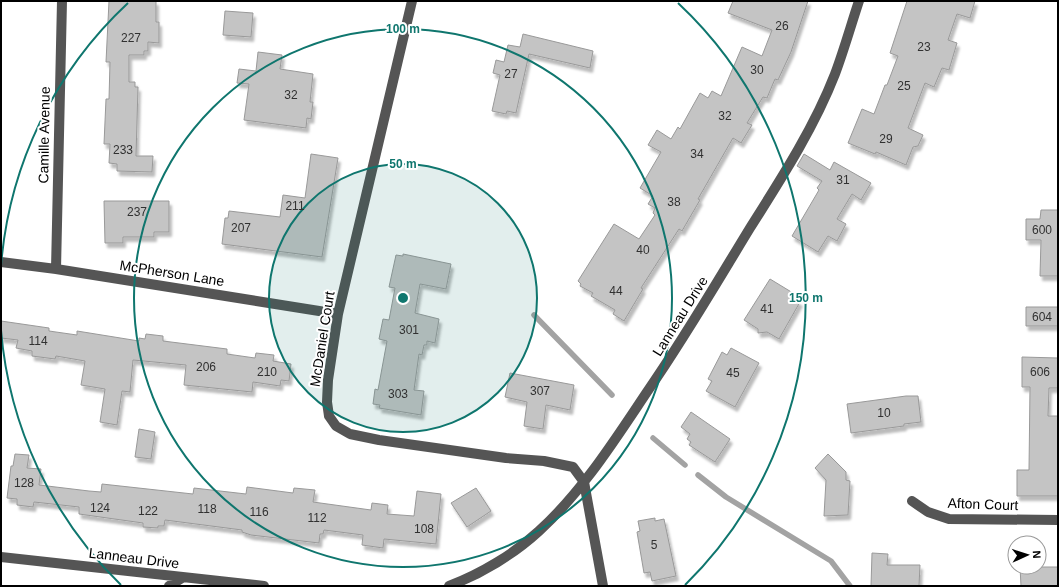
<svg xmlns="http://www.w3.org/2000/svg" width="1059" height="587" font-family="Helvetica,sans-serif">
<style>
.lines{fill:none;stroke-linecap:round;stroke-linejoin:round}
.stream{stroke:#a3a3a3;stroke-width:5.5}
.building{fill:#c4c4c4;stroke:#999;filter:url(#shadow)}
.minor{stroke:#555;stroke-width:10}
.ring{fill:none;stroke:#0f766e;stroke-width:2}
.labels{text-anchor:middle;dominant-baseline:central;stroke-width:4;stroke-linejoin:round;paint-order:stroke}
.number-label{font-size:12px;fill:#313131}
.street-label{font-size:14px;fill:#000;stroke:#fff}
.centre{fill:#0f766e;stroke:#fff;stroke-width:2}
.ring-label{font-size:12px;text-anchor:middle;font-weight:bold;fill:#0f766e;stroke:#fff;stroke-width:4;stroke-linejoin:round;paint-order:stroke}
</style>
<defs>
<filter id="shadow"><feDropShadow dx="2.5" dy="4.5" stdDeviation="1" flood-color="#0004"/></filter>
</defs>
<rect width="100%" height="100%" fill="#fff"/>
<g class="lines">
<path class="stream" d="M534,315L612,395
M653,438L685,465
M698,475L726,497L831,561L850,586"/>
</g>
<path class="building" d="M109,1H156V22H159V43L148,42V51H144V55H129V82H135V87H138L136,156H153L152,172L117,171V164L109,163L110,144H104L106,99H109L110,62H106Z
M733,1H808L791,52L778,80L775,79L767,98L763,97L747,123L752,125L741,143L733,138L698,199L700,200L682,231L679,229L641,288L643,289L624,321L613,314L615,310L591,296L593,293L580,286L581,284L578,281L614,224L639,239L655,215L653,213L655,208L648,204L653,196L640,188L661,152L648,145L657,130L671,139L678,127L680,129L700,93L708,98L712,91L721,96L742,47L762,56L772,30L728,13Z
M907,1H975L970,18L957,14L948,40L957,43L949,70L942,68L934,87L925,83L908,128L923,135L918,146L913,147L906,165L876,152L875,154L848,143L862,109L874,114L885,85H887L898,56L890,53Z
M225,11L253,13L251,37L223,35Z
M523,34L593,51L590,68L529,54L516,113L507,111L506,114L492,111L500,75L493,73L496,60L504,62L508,45L520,47Z
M258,52L282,55L280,69L313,74L310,102H313L311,119L307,118L306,128L244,120L249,84L237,83L239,69L256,71Z
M311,154L338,158L322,257L222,244L225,218H228L229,211L280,217L283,195L305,198Z
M804,154L830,170L834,162L871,183L861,200L852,194L837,219L846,224L837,241L828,236L818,252L792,236L819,190L817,188L822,181L797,166Z
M104,201H169V232H154V237H123V243H105Z
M1041,210H1058V276H1040L1041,240H1026V219H1040Z
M403,254L451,264L446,289L420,284L415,313L439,319L435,343L427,341V345H424L422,355L419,354L414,390L424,391L421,415L379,408L380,405L373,404L375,389L378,390L387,341L379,339L383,319L389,320L395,288L389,287L396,255L403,256Z
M770,279L793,293L791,296L800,302L779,339L767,332L758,333V329L744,320Z
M1026,307H1058V326H1026Z
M1,321L49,328V331L77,335V331L139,341V338L145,339L146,334L163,336V341L227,349V354L255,358L256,353L274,355L273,361L291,364L289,381L281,380L280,386L253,382L252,392L184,385L186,365L133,360L130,392L122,391L117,425L100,422L105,389L81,385L85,361L56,356L55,359L32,356V351L16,348L18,340L1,338Z
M731,348L759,363L735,407L706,391L712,381L708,379L722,352L727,355Z
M1022,357L1058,358V388H1049L1048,416H1058V496H1017V470H1029L1030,387H1022Z
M510,373L574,385L570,410L546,405L543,429L524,426L527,402L505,397Z
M906,396H918L921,422L904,424V426L851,433L847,404Z
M691,412L730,439L715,462L689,445L691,442L687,439L690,434L681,427Z
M139,429L155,432L151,459L135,457Z
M15,454L29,455L27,468L41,469L39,485L89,491L101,492L102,484L193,494L194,488L246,494L247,487L293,493L294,488L315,490L313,502L371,510L372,503L388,505L387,514L414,516L417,491L441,494L436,544L384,539L383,548L362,545L363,535L324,530L323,534H320L319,543L251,535L242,532V530L165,520L164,526H158V528L143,527V523L79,514V507L34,502L33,507L17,505V499L7,498L11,466H13Z
M828,454L846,472V480L850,481L848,515L824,516L826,480L815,468Z
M476,488L491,511L467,527L451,503Z
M655,518V521L664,519L676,576L652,581L650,572L644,573L637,532L640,531L638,521Z
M872,553L888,554L887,565H920L919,586H871Z
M1020,567H1058V586H1021Z"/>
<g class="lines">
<path class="minor" d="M412,1L338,314L328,380L327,402L329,416L336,426L350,434L379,440L506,458L544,461L573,467L584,482L603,586
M1,262L56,269L338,314
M56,269L62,1
M912,501L928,512L949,519L1058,520
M1,557L264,586
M169,586L182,578
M449,586C481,574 514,554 539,531C583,491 616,438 649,389C685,337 717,282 750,228C781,179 814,128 835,74C844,50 851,25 859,1"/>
</g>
<circle cx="403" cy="298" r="134" fill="#0f766e" fill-opacity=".12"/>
<g class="ring">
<circle cx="403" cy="298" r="134"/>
<circle cx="403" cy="298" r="269"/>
<path d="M121 585A403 403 0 0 1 1 330M1 266A403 403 0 0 1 128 3M678 3A403 403 0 0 1 685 585"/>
</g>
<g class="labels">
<g class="number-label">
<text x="782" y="26">26</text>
<text x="131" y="38">227</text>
<text x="924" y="47">23</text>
<text x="757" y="70">30</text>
<text x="511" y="74">27</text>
<text x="904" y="86">25</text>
<text x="291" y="95">32</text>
<text x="725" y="116">32</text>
<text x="886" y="139">29</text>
<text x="123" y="150">233</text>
<text x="697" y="154">34</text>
<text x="843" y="180">31</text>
<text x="674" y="202">38</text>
<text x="295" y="206">211</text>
<text x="137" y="212">237</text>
<text x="241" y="228">207</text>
<text x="1042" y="230">600</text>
<text x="643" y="250">40</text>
<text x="616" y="291">44</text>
<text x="767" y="309">41</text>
<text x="1042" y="317">604</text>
<text x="409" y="330">301</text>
<text x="38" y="341">114</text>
<text x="206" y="367">206</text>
<text x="267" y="372">210</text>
<text x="1040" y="372">606</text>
<text x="733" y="373">45</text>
<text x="540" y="391">307</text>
<text x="398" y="394">303</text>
<text x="884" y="413">10</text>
<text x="24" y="483">128</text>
<text x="100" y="508">124</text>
<text x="207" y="509">118</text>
<text x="148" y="511">122</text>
<text x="259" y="512">116</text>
<text x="317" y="518">112</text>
<text x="424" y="529">108</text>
<text x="654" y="545">5</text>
</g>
<g class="street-label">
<text transform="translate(44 135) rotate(-89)">Camille Avenue</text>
<text transform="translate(172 273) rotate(9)">McPherson Lane</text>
<text transform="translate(680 316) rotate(-58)">Lanneau Drive</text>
<text transform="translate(322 339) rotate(-81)">McDaniel Court</text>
<text transform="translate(983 504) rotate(2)">Afton Court</text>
<text transform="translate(134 558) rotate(7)">Lanneau Drive</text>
</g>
</g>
<circle cx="403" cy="298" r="6" class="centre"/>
<g class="ring-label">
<text x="403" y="33">100 m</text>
<text x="403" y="168">50 m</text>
<text x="806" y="302">150 m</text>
</g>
<rect width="1059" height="587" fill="none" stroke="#000000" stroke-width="4"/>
<g transform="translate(1027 555) rotate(87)"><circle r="19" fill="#ffffff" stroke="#999999"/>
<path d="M0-3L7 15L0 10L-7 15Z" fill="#000000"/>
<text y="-6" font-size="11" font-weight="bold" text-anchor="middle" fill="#000000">N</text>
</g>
</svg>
